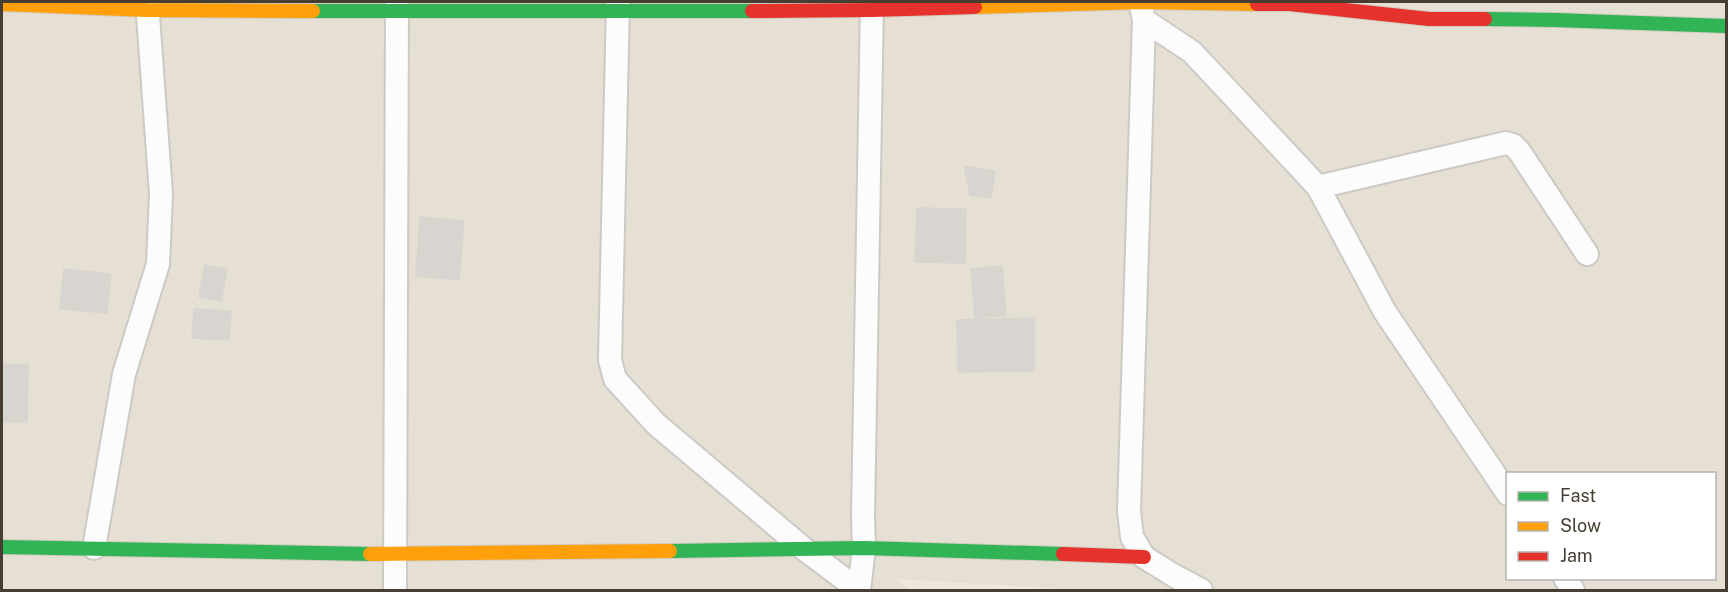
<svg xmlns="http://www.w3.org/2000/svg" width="1728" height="592" font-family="'Public Sans',sans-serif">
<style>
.residential{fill:#e5dfd4;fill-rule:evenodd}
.education{fill:#efe8d9}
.building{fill:#d8d4cf;stroke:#d8d4ce;stroke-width:1.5}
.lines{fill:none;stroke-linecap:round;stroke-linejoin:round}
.street-casing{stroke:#cdc9c4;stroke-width:26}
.fast-casing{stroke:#d1ccbf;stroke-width:16}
.slow-casing{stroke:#d1ccbf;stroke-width:16}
.jam-casing{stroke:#d1ccbf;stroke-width:16}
.street{stroke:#fdfcfc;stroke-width:22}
.fast{stroke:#30b455;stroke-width:14}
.slow{stroke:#ff9f0a;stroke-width:14}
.jam{stroke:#e5322d;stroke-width:14}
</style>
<rect width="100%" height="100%" fill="#f0ede8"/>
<path class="residential" d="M2,2H1726V590H2ZM1508,474H1714V578H1508Z"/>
<path class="education" d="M896,579L1085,590H909Z"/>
<path class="building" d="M964,166L995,171L991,198L970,195Z
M917,208L966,209L965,263L915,262Z
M420,217L464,221L459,280L416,276Z
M205,265L227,269L221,301L199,297Z
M1002,266L1006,315L975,318L971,269Z
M64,269L111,274L107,313L60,309Z
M194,309L231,311L229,340L192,338Z
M1034,318V371L958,372L957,320Z
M2,365H28L27,422H2Z"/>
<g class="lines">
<defs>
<path id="street" d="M618,2L610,360L615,379L656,424L804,549L859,590
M1140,2L1144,20L1129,511L1132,537L1144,557L1173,575L1201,590
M1144,20L1192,52L1318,187L1385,312L1508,494
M1318,187L1506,143L1513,145L1519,151L1587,254
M94,548L124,374L158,264L161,194L147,2
M1565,578L1573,590
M395,590L397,2
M859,590L864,548L863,517L872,2"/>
<path id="fast" d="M313,11H752
M1485,19L1555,20L1726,26
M2,547L370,554
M670,551L864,548L1063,554"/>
<path id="slow" d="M2,4L147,10L313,11
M975,7L1140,2L1257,4
M370,554L670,551"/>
<path id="jam" d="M1257,4H1289L1429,19H1485
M752,11L872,10L975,7
M1063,554L1144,557"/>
</defs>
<use href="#street" class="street-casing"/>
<use href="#fast" class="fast-casing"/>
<use href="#slow" class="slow-casing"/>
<use href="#jam" class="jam-casing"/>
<use href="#street" class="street"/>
<use href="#fast" class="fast"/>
<use href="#slow" class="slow"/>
<use href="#jam" class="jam"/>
</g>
<rect width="1728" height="592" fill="none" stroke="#473e33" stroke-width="6"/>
<rect x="1506" y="472" width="210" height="108" fill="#ffffff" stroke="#b5b2ad" stroke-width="1.5"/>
<rect x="1518" y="492" width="30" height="9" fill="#30b455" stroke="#b5b2ad" stroke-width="1.5"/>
<text x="1560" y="502" font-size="18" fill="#473e33">Fast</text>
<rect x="1518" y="522" width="30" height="9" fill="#ff9f0a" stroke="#b5b2ad" stroke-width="1.5"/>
<text x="1560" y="532" font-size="18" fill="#473e33">Slow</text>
<rect x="1518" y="552" width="30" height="9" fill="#e5322d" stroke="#b5b2ad" stroke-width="1.5"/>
<text x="1560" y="562" font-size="18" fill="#473e33">Jam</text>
</svg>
